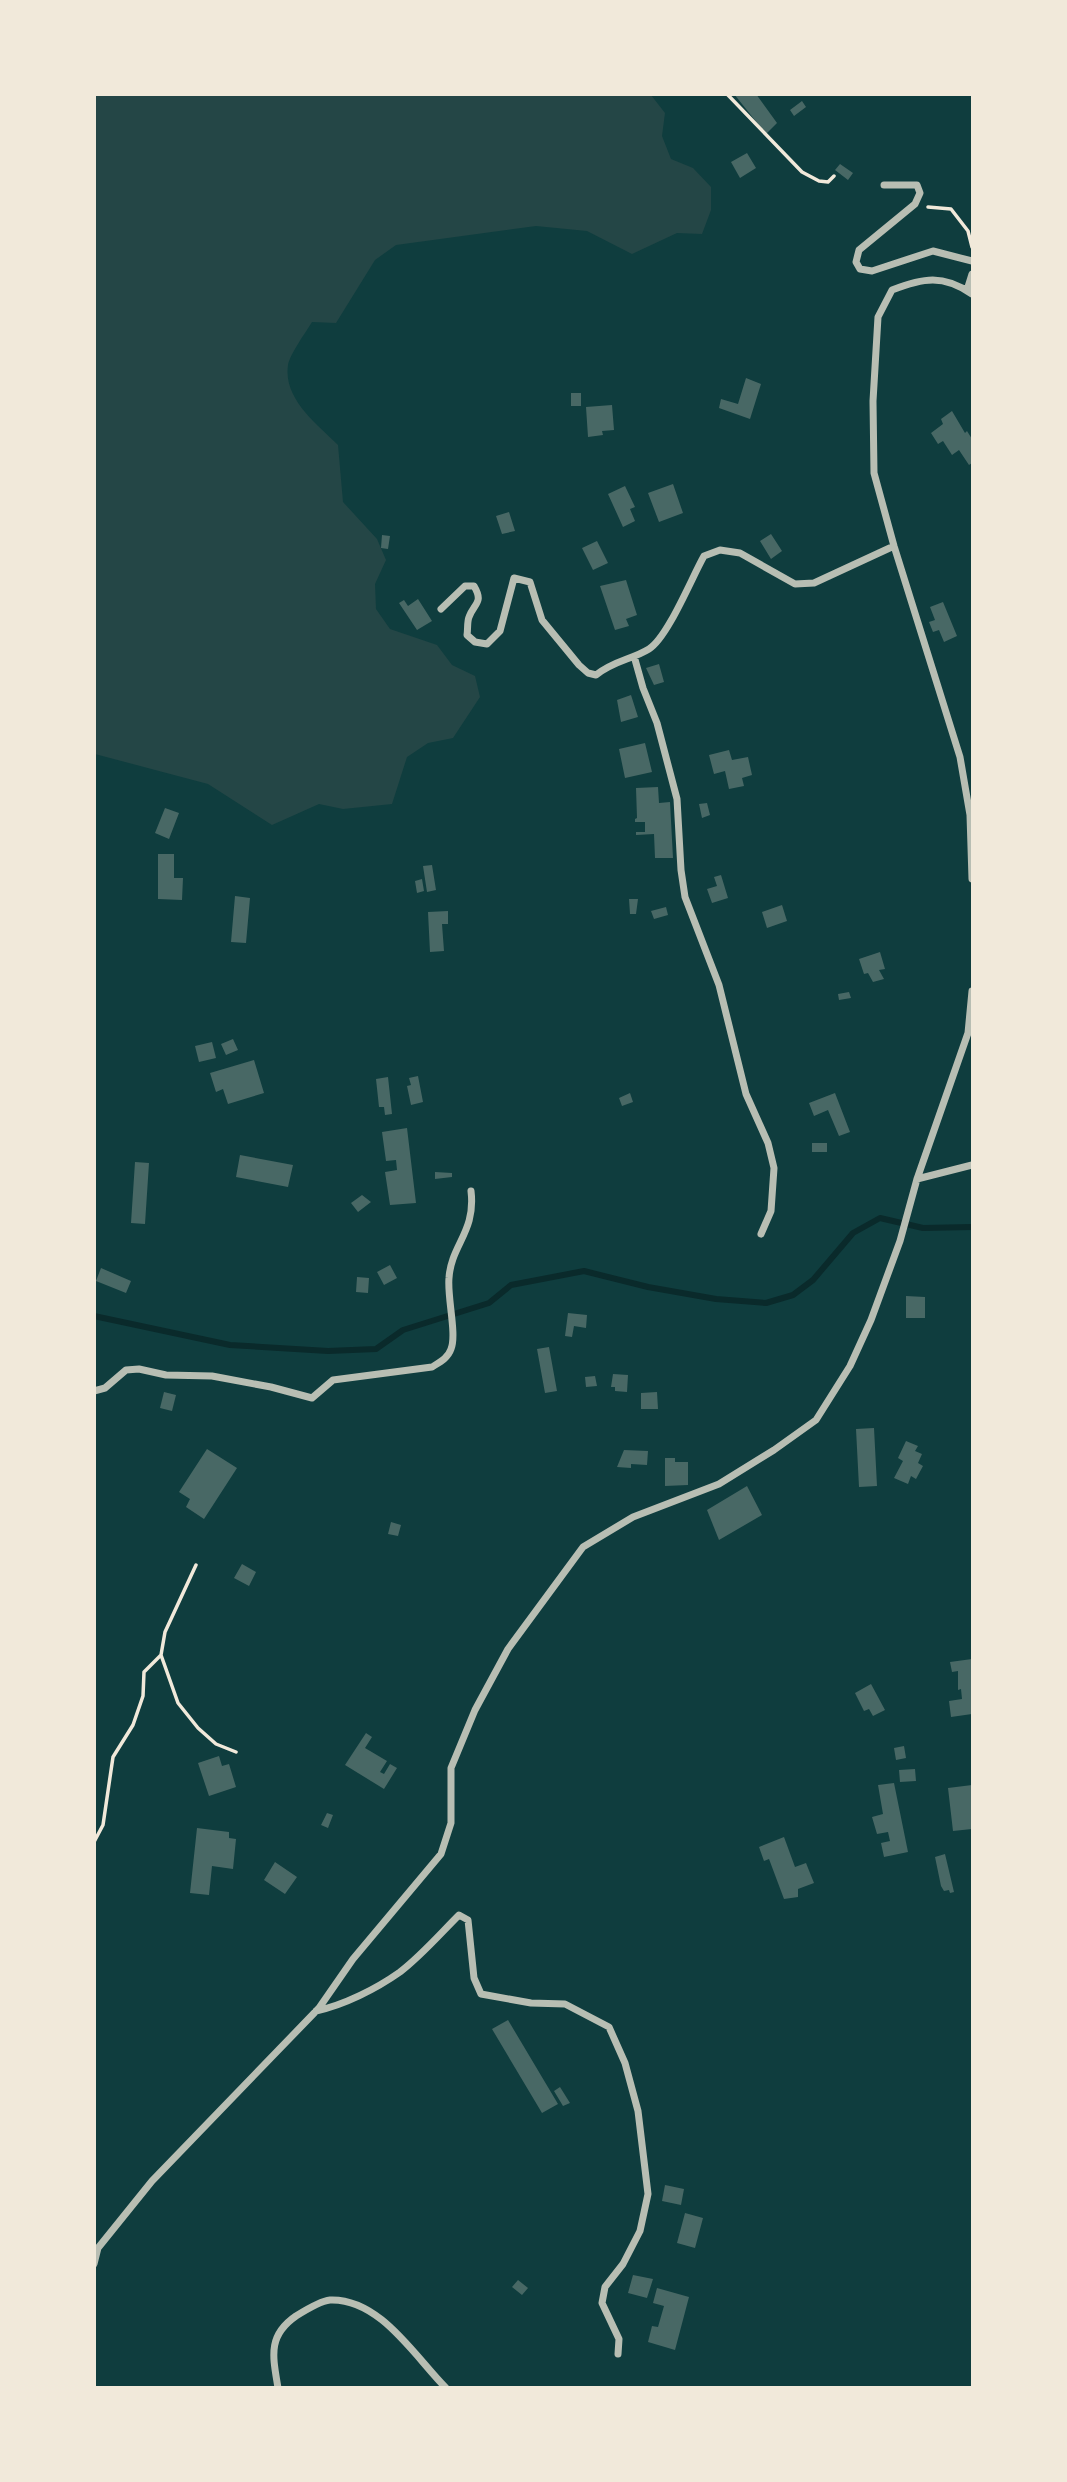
<svg xmlns="http://www.w3.org/2000/svg" width="1067" height="2482" font-family="Georgia,serif">
<style>
.green{fill:#244646}
.lines{fill:none;stroke-linecap:round;stroke-linejoin:round}
.stream{stroke:#0a2a2b;stroke-width:6}
.building{fill:#486865}
.path{stroke:#f1e9da;stroke-width:3.5}
.minor{stroke:#b8beb3;stroke-width:7}
</style>
<rect width="100%" height="100%" fill="#0f3d3e"/>
<path class="green" d="M94,95H651L665,113L662,136L671,159L693,168L711,187V210L702,234L677,233L632,254L587,231L536,226L396,245L375,260L336,323L312,322C306,332 290,354 288,365C283,399 317,424 338,445L343,502L377,539L386,560L375,584L376,609L390,629L437,645L452,665L475,676L480,697L453,738L428,743L407,757L392,804L343,809L319,804L272,825L208,784L95,754Z"/>
<g class="lines">
<path class="stream" d="M94,1316L230,1345L328,1351L376,1349L403,1330L489,1303L511,1285L584,1271L648,1287L716,1299L766,1303L793,1295L813,1280L853,1233L880,1218L923,1228L972,1227"/>
</g>
<path class="building" d="M734,94H756L777,123L766,134Z
M802,101L806,107L794,116L790,110Z
M747,153L756,168L740,178L731,162Z
M840,164L853,173L848,180L835,170Z
M746,378L761,384L750,419L719,408L721,399L738,404Z
M571,393H581V406H571Z
M612,405L614,430L602,431L603,435L588,437L586,407Z
M952,411L965,433L967,431L972,439V463L969,465L959,450L952,455L943,441L938,444L931,433L943,424L941,419Z
M673,484L683,513L659,522L648,493Z
M625,486L635,507L630,509L635,521L623,527L608,494Z
M509,512L515,531L502,534L496,516Z
M771,534L782,551L771,559L760,541Z
M382,535L390,536L388,549L381,548Z
M597,541L608,563L593,570L582,548Z
M626,580L637,615L626,619L629,626L615,630L600,586Z
M418,599L432,621L417,630L399,603L404,600L408,606Z
M943,602L957,636L944,642L939,630L933,632L929,622L935,620L930,607Z
M659,664L664,682L654,685L646,668Z
M631,695L638,717L621,722L617,700Z
M645,743L652,772L625,778L619,749Z
M729,750L732,760L748,757L752,775L742,778L744,786L729,789L725,771L714,774L709,755Z
M658,787L659,803L670,802L673,858H655L654,834L636,835V832H645V822H635V819L637,818L636,788Z
M707,803L710,815L702,818L699,804Z
M165,808L179,813L169,839L155,833Z
M158,854H174V878H183L182,900L158,899Z
M432,865L436,890L427,892L423,866Z
M721,875L728,898L712,903L707,889L717,886L714,877Z
M422,879L424,891L417,893L415,881Z
M235,896L250,898L246,943L231,942Z
M629,899H638L636,914H630Z
M782,905L787,921L767,928L762,912Z
M666,907L668,915L654,919L651,911Z
M448,911V924H442L444,951L430,952L428,912Z
M880,952L885,969L879,970L884,979L873,982L868,973L864,974L859,959Z
M849,992L851,998L839,1000L838,994Z
M233,1039L238,1050L226,1055L221,1044Z
M212,1042L216,1058L199,1062L195,1046Z
M254,1060L264,1093L228,1104L223,1089L216,1092L210,1073Z
M418,1076L423,1102L411,1105L407,1086L411,1085L409,1078Z
M388,1077L392,1114L385,1115L384,1107H379L376,1079Z
M630,1093L633,1102L622,1106L619,1098Z
M835,1093L850,1132L839,1136L828,1110L814,1116L809,1103Z
M407,1128L416,1203L390,1205L385,1172L397,1170L396,1160L386,1161L382,1132Z
M812,1143H827V1152H812Z
M240,1155L293,1165L288,1187L236,1177Z
M135,1162L149,1163L145,1224L131,1223Z
M435,1172L452,1173V1177L435,1179Z
M362,1195L371,1202L358,1212L351,1203Z
M390,1265L397,1278L384,1285L377,1272Z
M101,1268L131,1281L126,1293L96,1281Z
M357,1277L369,1278L368,1293L356,1292Z
M906,1296L925,1297V1318H906Z
M568,1313L587,1315L586,1328L574,1326L572,1337L565,1336Z
M549,1347L557,1391L545,1393L537,1349Z
M613,1374L628,1375L627,1392L615,1391V1387H611Z
M595,1376L597,1386L586,1387L585,1377Z
M164,1392L176,1395L172,1411L160,1408Z
M657,1392L658,1409H641V1393Z
M874,1428L877,1486L859,1487L856,1429Z
M906,1441L918,1446L915,1451L922,1454L918,1463L923,1466L916,1479L911,1476L908,1484L894,1478L903,1461L898,1458Z
M207,1449L237,1468L204,1519L186,1507L190,1499L179,1492Z
M624,1450L648,1451L647,1465L631,1464V1468L617,1467Z
M665,1458H675V1462H688V1485L665,1486Z
M747,1486L762,1515L719,1540L707,1510Z
M391,1522L401,1525L398,1536L388,1534Z
M242,1564L256,1572L249,1586L234,1578Z
M972,1659V1714L951,1717L949,1701L962,1699L961,1689L958,1690V1671L952,1672L950,1662Z
M871,1684L885,1710L873,1716L869,1709L864,1711L855,1693Z
M366,1733L372,1737L365,1748L387,1761L380,1772L384,1774L390,1764L397,1768L384,1789L345,1765Z
M904,1746L906,1758L896,1760L894,1748Z
M219,1756L222,1766L229,1764L236,1787L209,1796L198,1763Z
M915,1769L916,1781L900,1782L899,1770Z
M894,1783L908,1852L884,1857L881,1843L890,1841L888,1832L877,1834L872,1817L883,1814L878,1785Z
M972,1785V1829L953,1831L948,1788Z
M327,1813L333,1815L328,1828L321,1825Z
M197,1828L229,1832V1838L236,1839L233,1869L212,1866L209,1895L190,1893Z
M784,1837L795,1867L806,1863L814,1883L798,1889V1897L784,1899L769,1859L764,1861L759,1847Z
M945,1854L954,1892L950,1893L949,1890L944,1891L941,1886L935,1857Z
M275,1862L297,1877L285,1894L264,1880Z
M508,2020L558,2104L542,2113L492,2029Z
M560,2087L570,2103L563,2106L554,2091Z
M665,2185L684,2189L681,2205L662,2201Z
M685,2213L703,2218L695,2248L677,2243Z
M633,2275L653,2279L647,2298L628,2293Z
M518,2280L528,2288L522,2295L512,2287Z
M657,2288L689,2297L675,2350L648,2342L652,2326L658,2327L664,2306L653,2303Z"/>
<g class="lines">
<path class="path" d="M727,94L802,172L819,181L828,182L834,176
M928,207L951,209L968,231L972,247
M196,1565L165,1632L161,1655L178,1703L198,1728L216,1744L236,1752
M94,1842L103,1825L113,1757L133,1725L143,1696L144,1672L161,1655"/>
<path class="minor" d="M884,185H917L920,193L915,204L859,250L856,262L860,269L872,271L933,251L972,261
M967,290L972,274
M972,294C943,274 923,278 892,290L878,317L873,401L874,473L894,546L960,757L970,815L972,879
M441,609L465,586H474C484,603 474,603 469,617C467,622 468,629 467,635L475,642L487,644L500,631L514,578L530,582L542,620L579,665L588,673L596,675C615,660 631,660 649,649C668,637 692,577 704,556L720,550L740,553L795,584L814,583L894,546
M634,656L643,688L657,723L677,799L681,870L685,897L719,985L746,1094L768,1143L774,1168L771,1211L761,1234
M917,1179L972,1165
M94,1391L105,1388L126,1370L139,1369L166,1375L212,1376L271,1387L312,1398L333,1380L432,1367C440,1362 448,1358 451,1349C457,1334 447,1297 449,1278C451,1245 476,1232 471,1191
M316,2011C344,2005 376,1989 400,1972C421,1956 440,1934 459,1915L468,1920L474,1978L481,1994L531,2003L565,2004L609,2027L625,2063L638,2111L648,2194L640,2231L623,2264L605,2287L602,2303L619,2339L618,2354
M94,2264L98,2248L152,2181L319,2008L353,1959L441,1854L451,1823V1768L475,1710L508,1649L583,1547L633,1517L719,1484L774,1450L816,1420L850,1366L871,1320L900,1241L917,1179L968,1033L972,991
M278,2388C273,2357 267,2336 296,2316C304,2311 320,2301 330,2300C380,2298 415,2357 446,2388"/>
</g>
<rect width="1067" height="2482" fill="none" stroke="#f1e9da" stroke-width="192"/>
</svg>
